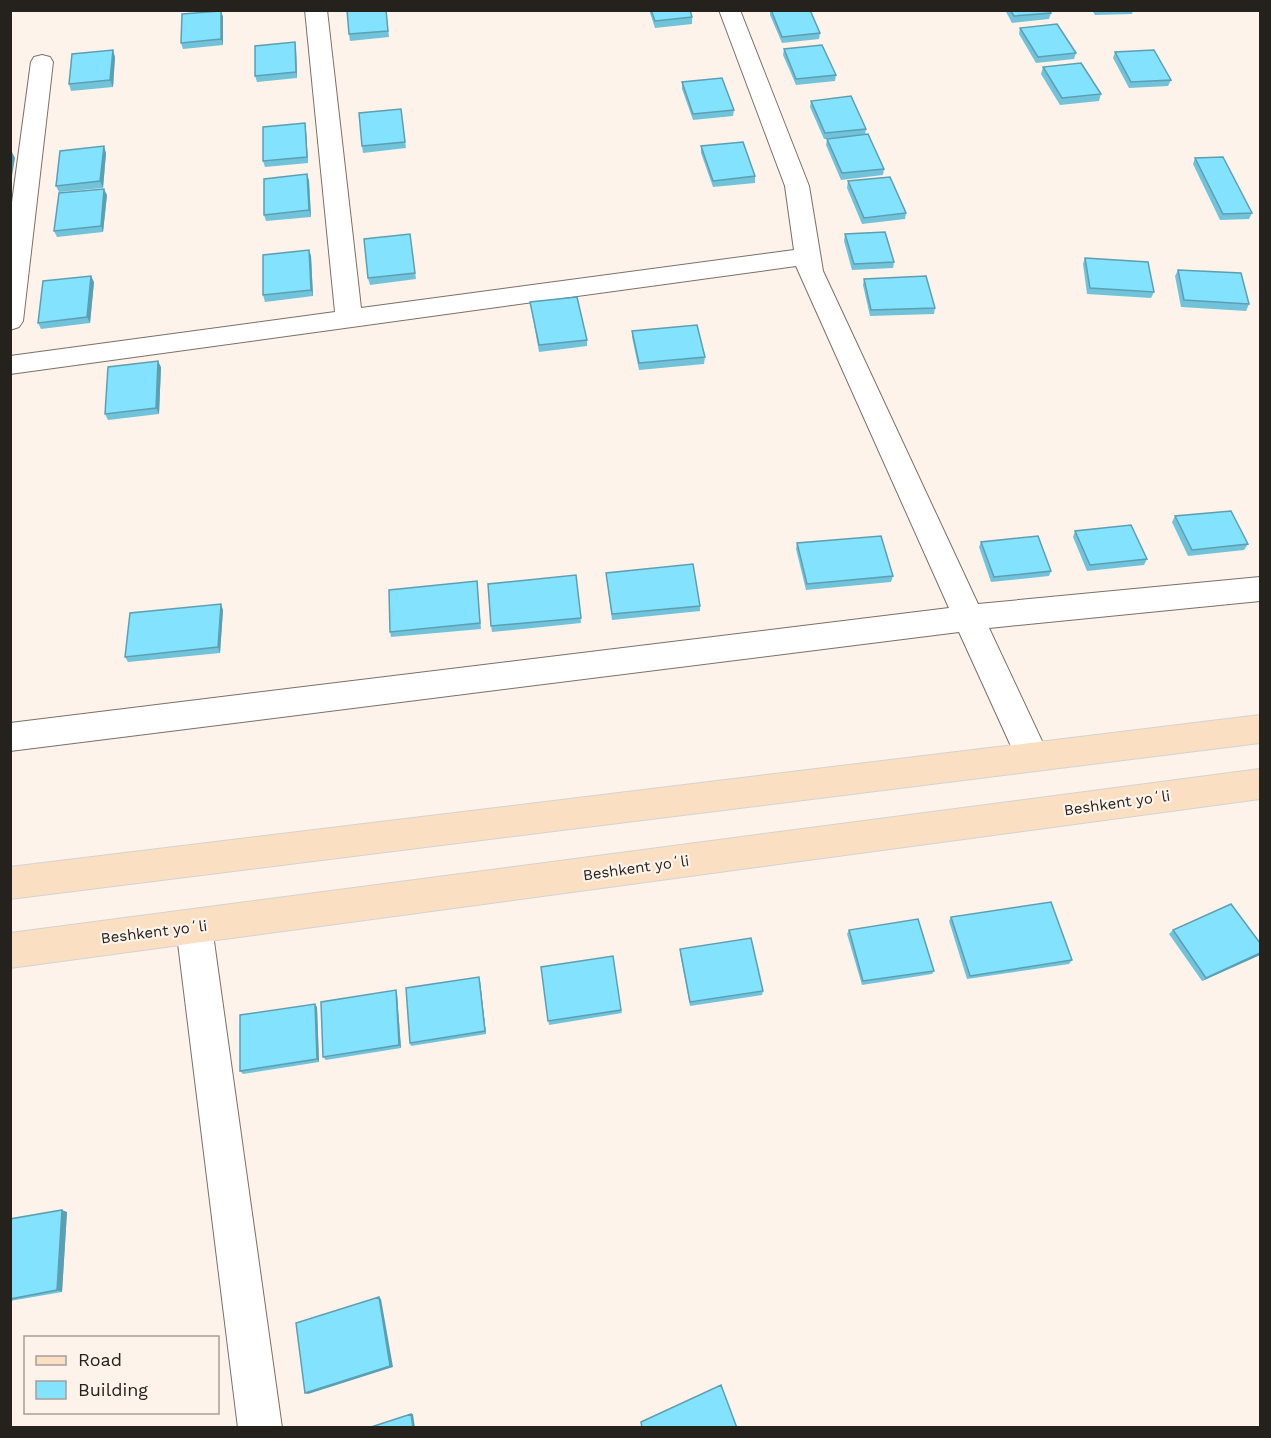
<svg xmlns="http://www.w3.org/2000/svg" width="1271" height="1438" font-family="'Work Sans',sans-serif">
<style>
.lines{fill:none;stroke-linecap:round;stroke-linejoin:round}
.street-casing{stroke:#797068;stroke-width:2}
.primary-casing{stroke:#d3d3d2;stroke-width:2}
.street{fill:#fff;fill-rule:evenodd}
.primary{fill:#fbdfc2;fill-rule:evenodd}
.wall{fill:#71c3da}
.shaded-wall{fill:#5c9fb2}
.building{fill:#83e3fe;stroke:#5c9fb2;stroke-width:1.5}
.labels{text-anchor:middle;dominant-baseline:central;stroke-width:4.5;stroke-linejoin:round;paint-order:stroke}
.street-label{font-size:15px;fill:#25221e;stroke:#fdf3ea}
</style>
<rect width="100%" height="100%" fill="#fdf3ea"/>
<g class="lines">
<defs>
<path id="street" d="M305,10H327L361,308L794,250L785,186L719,10H740L809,186L823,271L978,604L1260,577V601L989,628L1049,756L1044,766L1032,771L1020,766L959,632L10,751V723L949,608L796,266L10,374V356L335,312Z
M42,55L50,57L53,62L23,321L19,327L10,330V217L31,62L34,57Z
M194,910L207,915L212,927L282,1428H238L176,927L181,915Z"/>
<path id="primary" d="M1260,715V743L10,899V867Z
M1260,769V799L10,968V933Z"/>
</defs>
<use href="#street" class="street-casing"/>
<use href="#primary" class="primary-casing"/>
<use href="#street" class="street"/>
<use href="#primary" class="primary"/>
</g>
<path class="wall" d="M386,10L389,37L350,41L349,34Z
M649,10H690L692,17V24L655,28Z
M770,10H810L820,33L819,39L782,43L770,15Z
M1005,10H1049L1051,13L1049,19L1012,23Z
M1092,10H1133L1132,14L1095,15Z
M221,11L223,17V45L183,49L181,43Z
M1020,28L1076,53L1074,59L1036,63L1019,34Z
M295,42L296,48L297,78L257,82L255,76Z
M784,49L836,75L835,81L796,85L783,55Z
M1115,52L1171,80L1168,86L1129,88L1113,58Z
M115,57L113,87L71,91L69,84Z
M1043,67L1101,94L1099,101L1060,105L1041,74Z
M682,82L734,110L733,116L693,120L682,89Z
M811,101L866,129L865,135L884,169L883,175L841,180L826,145L827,139H824L810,107Z
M401,109L406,148L363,153L362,146Z
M305,123L306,130L308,163L265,167L263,161Z
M701,146L755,176V183L713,187L701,153Z
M106,153L103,188L59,192L56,186Z
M1195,158L1252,213L1249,219L1220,220L1193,164Z
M307,174L309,181L311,217L266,221L264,215Z
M848,181L906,213L905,219L862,224L847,188Z
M107,195L103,232L57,237L54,231Z
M410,234L416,279L370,285L368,278Z
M845,234L894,262L893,268L852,270L844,241Z
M309,250L311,256L313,296L265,302L263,295Z
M1085,258L1154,292L1151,298L1087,294L1083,264Z
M1178,270L1249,304L1246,311L1181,307L1175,276Z
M864,279L935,308L934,314L870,316L863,285Z
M94,282L90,323L41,329L38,323Z
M530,302L587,340V346L539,352Z
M632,331L705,357L704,364L639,370L632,337Z
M161,367L159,414L108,420L105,414Z
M1175,516L1248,544L1244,550L1188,556L1172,522Z
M1075,531L1147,559L1144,565L1087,571L1073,537Z
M981,542L1051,571L1049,576L991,582L979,547Z
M797,543L893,576L891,582L806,590L796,549Z
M606,573L700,606V611L612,620Z
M576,575L581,623L492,632L491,626Z
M477,581L481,629L391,637L390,632Z
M223,610L220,653L128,662L125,657Z
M951,917L1072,960L1069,964L967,979L949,921Z
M849,930L934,971L932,974L862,985L847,934Z
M1173,930L1260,943V955L1202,981L1169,934Z
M680,949L763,991L762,995L690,1006L680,953Z
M541,967L621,1010L622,1013L549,1025Z
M480,981L486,1034L411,1046L410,1043Z
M397,994L401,1048L326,1060L323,1057Z
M317,1007L319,1062L243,1074L240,1071Z
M67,1212L62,1292L10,1301V1219Z"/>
<path class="shaded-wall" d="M221,11L223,17V45L221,39Z
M295,42L296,48L297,78L296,72Z
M113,50L115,57L113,87L110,80Z
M305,123L306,130L308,163L307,157Z
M104,146L106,153L103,188L100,181Z
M12,152L15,158L10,188V161Z
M307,174L309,181L311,217L309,210Z
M104,189L107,195L103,232L101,226Z
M309,250L311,256L313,296L311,290Z
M91,276L94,282L90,323L87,317Z
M158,361L161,367L159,414L156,408Z
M221,604L223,610L220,653L218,647Z
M1260,953V955L1202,981L1206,978Z
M479,977L480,981L486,1034L485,1031Z
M396,990L397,994L401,1048L399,1045Z
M315,1004L317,1007L319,1062L317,1059Z
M62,1210L67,1212L62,1292L57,1290Z
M379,1297L381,1299L393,1367L308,1394L305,1393Z
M411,1414H413L415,1428H413Z"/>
<path class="building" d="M347,10H386L388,31L349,34Z
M651,10H690L692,17L655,21Z
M771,10H810L820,33L782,37Z
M1010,10H1049L1051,13L1014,16Z
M221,11V39L181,43L182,14Z
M1057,24L1076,53L1038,57L1020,28Z
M295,42L296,72L255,76V46Z
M822,45L836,75L796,79L784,49Z
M113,50L110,80L69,84L72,54Z
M1154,50L1171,80L1131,82L1115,52Z
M1081,63L1101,94L1062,98L1043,67Z
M722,78L734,110L693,114L682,82Z
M851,96L866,129L825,133L811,101Z
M401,109L405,142L362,146L359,113Z
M305,123L307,157L263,161V127Z
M868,134L884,169L842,173L827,139Z
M743,142L755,176L713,181L701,146Z
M104,146L100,181L56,186L60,151Z
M1223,157L1252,213L1223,214L1195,158Z
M307,174L309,210L264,215V179Z
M890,177L906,213L864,218L848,181Z
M104,189L101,226L54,231L59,193Z
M885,232L894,262L854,264L845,234Z
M410,234L415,273L368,278L364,239Z
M309,250L311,290L263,295V255Z
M1085,258L1148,262L1154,292L1090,288Z
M1178,270L1241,273L1249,304L1184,300Z
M91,276L87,317L38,323L43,281Z
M926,276L935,308L871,310L864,279Z
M577,297L587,340L539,345L530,302Z
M697,325L705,357L639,363L632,331Z
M158,361L156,408L105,414L108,367Z
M1231,511L1248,544L1192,550L1175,516Z
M1131,525L1147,559L1090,565L1075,531Z
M881,536L893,576L807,584L797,543Z
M1038,536L1051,571L994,577L981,542Z
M693,564L700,606L612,614L606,573Z
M576,575L581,618L491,626L488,584Z
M477,581L480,623L390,632L389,590Z
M221,604L218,647L125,657L130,613Z
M1051,902L1072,960L970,976L951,917Z
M1231,904L1260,943V953L1206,978L1173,930Z
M918,919L934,971L863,981L849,930Z
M751,938L763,991L690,1002L680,949Z
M613,956L621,1010L548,1021L541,967Z
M479,977L485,1031L410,1043L406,988Z
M396,990L399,1045L323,1057L321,1002Z
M315,1004L317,1059L240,1071V1015Z
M62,1210L57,1290L10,1299V1219Z
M379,1297L390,1366L305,1393L296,1323Z
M721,1385L737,1428H642L641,1422Z
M411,1414L413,1428H368Z"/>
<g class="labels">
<g class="street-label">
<text transform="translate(1117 803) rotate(-8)">Beshkent yoʻli</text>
<text transform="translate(636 868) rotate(-8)">Beshkent yoʻli</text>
<text transform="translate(154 932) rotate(-7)">Beshkent yoʻli</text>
</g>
</g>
<rect width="1271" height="1438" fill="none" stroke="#25221e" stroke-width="24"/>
<rect x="24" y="1336" width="195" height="78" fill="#fdf3ea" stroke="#a79f98" stroke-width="1.5"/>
<rect x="36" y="1356" width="30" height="9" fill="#fbdfc2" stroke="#a79f98" stroke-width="1.5"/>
<text x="78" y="1366" font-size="18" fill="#25221e">Road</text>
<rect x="36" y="1381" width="30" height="18" fill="#83e3fe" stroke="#a79f98" stroke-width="1.5"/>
<text x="78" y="1396" font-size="18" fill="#25221e">Building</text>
</svg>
